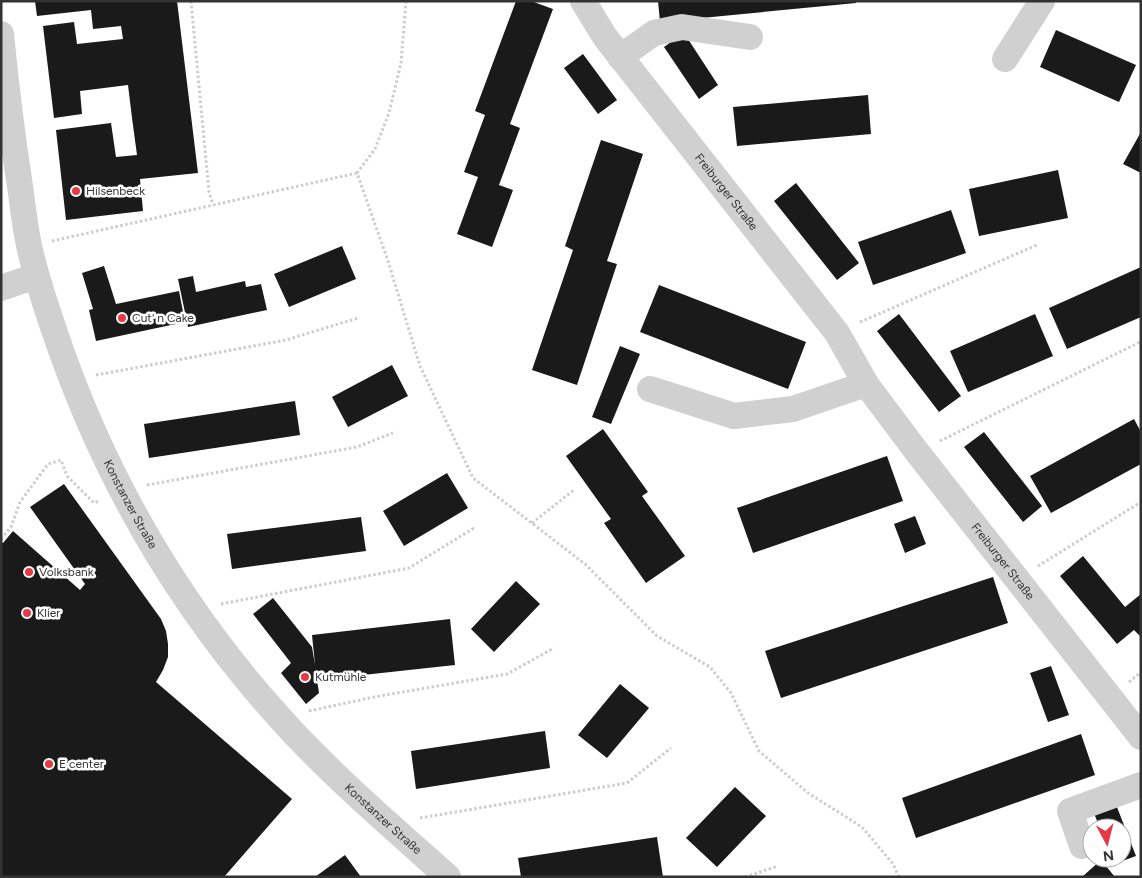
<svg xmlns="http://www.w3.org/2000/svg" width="1142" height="878" viewBox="0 0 1142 878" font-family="Figtree,sans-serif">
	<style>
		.building { fill: #1a1a1a }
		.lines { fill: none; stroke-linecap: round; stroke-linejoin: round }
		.path { stroke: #cdcdcd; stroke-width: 3; stroke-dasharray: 2.5 2.5; stroke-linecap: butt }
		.minor { stroke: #d0d0d0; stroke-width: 26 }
		.poi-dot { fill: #e63946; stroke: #fff; stroke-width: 2 }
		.labels { text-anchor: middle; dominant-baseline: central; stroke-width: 5; stroke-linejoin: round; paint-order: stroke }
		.poi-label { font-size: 12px; fill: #333; stroke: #fff; text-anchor: start }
		.street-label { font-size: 12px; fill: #333; stroke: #fff }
	</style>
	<rect width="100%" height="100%" fill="#fff"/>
	<!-- building -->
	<path class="building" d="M35,1h142l21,172 -58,6 3,32 -77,9 -10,-90 55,-7 5,34 21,-2 -5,-37 -4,-33 -48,6 2,23 -28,4 -11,-92 31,-4 3,22 46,-5 -2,-13 -28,3 -2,-19 -54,6z
		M516,1h15l22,8 -43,115 10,4 -21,57 14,5 -21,57 -35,-13 21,-57 -14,-5 21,-57 -10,-4z
		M658,1h198v2l-196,19z
		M1056,30l80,35 -17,37 -79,-35z
		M684,33l34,52 -19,14 -35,-52z
		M583,54l34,46 -19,14 -34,-46z
		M868,95l3,39 -134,12 -4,-39z
		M1141,132v41l-18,-9z
		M601,140l42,14 -36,107 10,3 -40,121 -45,-15 41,-120 -8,-4z
		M1058,170l10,48 -89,18 -10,-47z
		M796,183l63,80 -22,17 -63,-79z
		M951,210l15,43 -93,32 -15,-43z
		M342,246l14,33 -67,28 -15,-33z
		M104,266l12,38 63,-13 6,31 -89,19 -7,-31 4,-1 -11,-36z
		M1141,267v50l-74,32 -18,-41z
		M193,276l3,16 49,-11 1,6 15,-3 6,26 -79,17 -10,-48z
		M659,285l147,57 -18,47 -148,-57z
		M899,314l62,82 -22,16 -62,-81z
		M1035,314l18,42 -85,36 -18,-41z
		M620,346l20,8 -29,70 -19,-7z
		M392,365l16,31 -60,31 -16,-30z
		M295,401l5,34 -151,23 -5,-34z
		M1134,419l7,13v32l-90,49 -21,-37z
		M603,429l45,63 -6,4 43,60 -39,27 -42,-60 7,-4 -45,-63z
		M984,432l58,74 -19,16 -59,-75z
		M887,456l16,45 -150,52 -16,-45z
		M447,473l21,35 -64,38 -21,-35z
		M64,484l97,135 5,12 2,13v13l-5,13 -7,12 136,117 -68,78h-223v-335l2,1 10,-12 67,59 5,-6 -55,-77z
		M915,516l11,28 -21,9 -11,-29z
		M361,517l5,34 -134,18 -5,-35z
		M1083,556l42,51 16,-13v43l-7,-7 -17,14 -57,-68z
		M993,577l15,46 -227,75 -16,-47z
		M516,581l24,23 -46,48 -23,-23z
		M273,598l39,49 3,18 -3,-30 138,-16 5,46 -138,15 2,13 -13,11 -25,-31 10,-10 -38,-49z
		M1051,666l18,49 -21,7 -18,-49z
		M620,684l29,24 -42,50 -29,-23z
		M545,731l5,37 -134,21 -5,-38z
		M1081,734l14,41 -179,63 -14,-40z
		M735,787l31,29 -49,51 -31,-29z
		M1115,802l21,54 -22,8 -2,-6h10v-30h-22l-7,-17z
		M657,837l6,40h-142l-3,-19z
		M345,855l16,22h-46z
		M1101,860l14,17h-33z"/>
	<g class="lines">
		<!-- path -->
		<path class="path" d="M191,1l18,191 4,13
			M406,1l-5,62 -12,50 -14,36 -18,24 31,88 32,105 53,112 112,86 72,72 53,31 21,26 28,58 49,42 54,34 31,37 6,13
			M52,241l305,-68
			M860,322l177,-77
			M96,375l190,-35 72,-22
			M940,441l200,-99
			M147,485l210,-38 36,-14
			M532,523l42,-33
			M1,539l10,-12 9,-25 28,-38 13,-4 6,16 27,27 5,-2
			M1038,566l103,-64
			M221,604l188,-36 65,-40
			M1129,682l12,-10
			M309,711l65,-14 133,-23 47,-26
			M420,818l207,-35 44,-35
			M745,877l33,-11"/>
		<!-- minor -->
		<g class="minor">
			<path id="s1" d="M583,1l22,36 232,296 29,51 51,68 224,285"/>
			<path id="s2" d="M1,34c5,51 11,101 19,152 3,21 5,43 10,64 6,27 15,53 24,80 48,143 124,275 225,387 52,58 111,108 169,160"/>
			<path d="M620,57l34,-24 28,-6 68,10"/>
			<path d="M1005,59l37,-58"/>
			<path d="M1,288l35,-12"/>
			<path d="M650,389l84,27 59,-7 73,-25"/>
			<path d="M1082,846l-12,-35 71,-26"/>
		</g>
	</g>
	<!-- markers -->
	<g class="poi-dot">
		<circle cx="76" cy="191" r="5"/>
		<circle cx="122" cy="318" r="5"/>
		<circle cx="29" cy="572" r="5"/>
		<circle cx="27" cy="613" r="5"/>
		<circle cx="305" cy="677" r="5"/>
		<circle cx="49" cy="764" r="5"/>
	</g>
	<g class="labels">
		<!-- poi labels -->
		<g class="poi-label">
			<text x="86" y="191">Hilsenbeck</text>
			<text x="132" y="318">Cut' n Cake</text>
			<text x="39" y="572">Volksbank</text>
			<text x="37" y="613">Klier</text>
			<text x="315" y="677">Kutmühle</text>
			<text x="59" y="764">E center</text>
		</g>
		<!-- street labels -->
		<g class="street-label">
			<text stroke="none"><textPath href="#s1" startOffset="239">Freiburger Straße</textPath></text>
			<text stroke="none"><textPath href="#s2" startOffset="492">Konstanzer Straße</textPath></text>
			<text stroke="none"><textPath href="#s1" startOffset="701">Freiburger Straße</textPath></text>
			<text stroke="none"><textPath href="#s2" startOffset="898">Konstanzer Straße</textPath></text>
		</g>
	</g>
	<!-- border -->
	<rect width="1142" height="878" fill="none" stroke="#333333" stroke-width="5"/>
	<!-- north arrow -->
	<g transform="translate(1107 843) rotate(173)"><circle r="24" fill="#ffffff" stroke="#adadad"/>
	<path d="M0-4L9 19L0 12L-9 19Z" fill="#e63946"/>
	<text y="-8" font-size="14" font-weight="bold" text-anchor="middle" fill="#333333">N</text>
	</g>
</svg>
